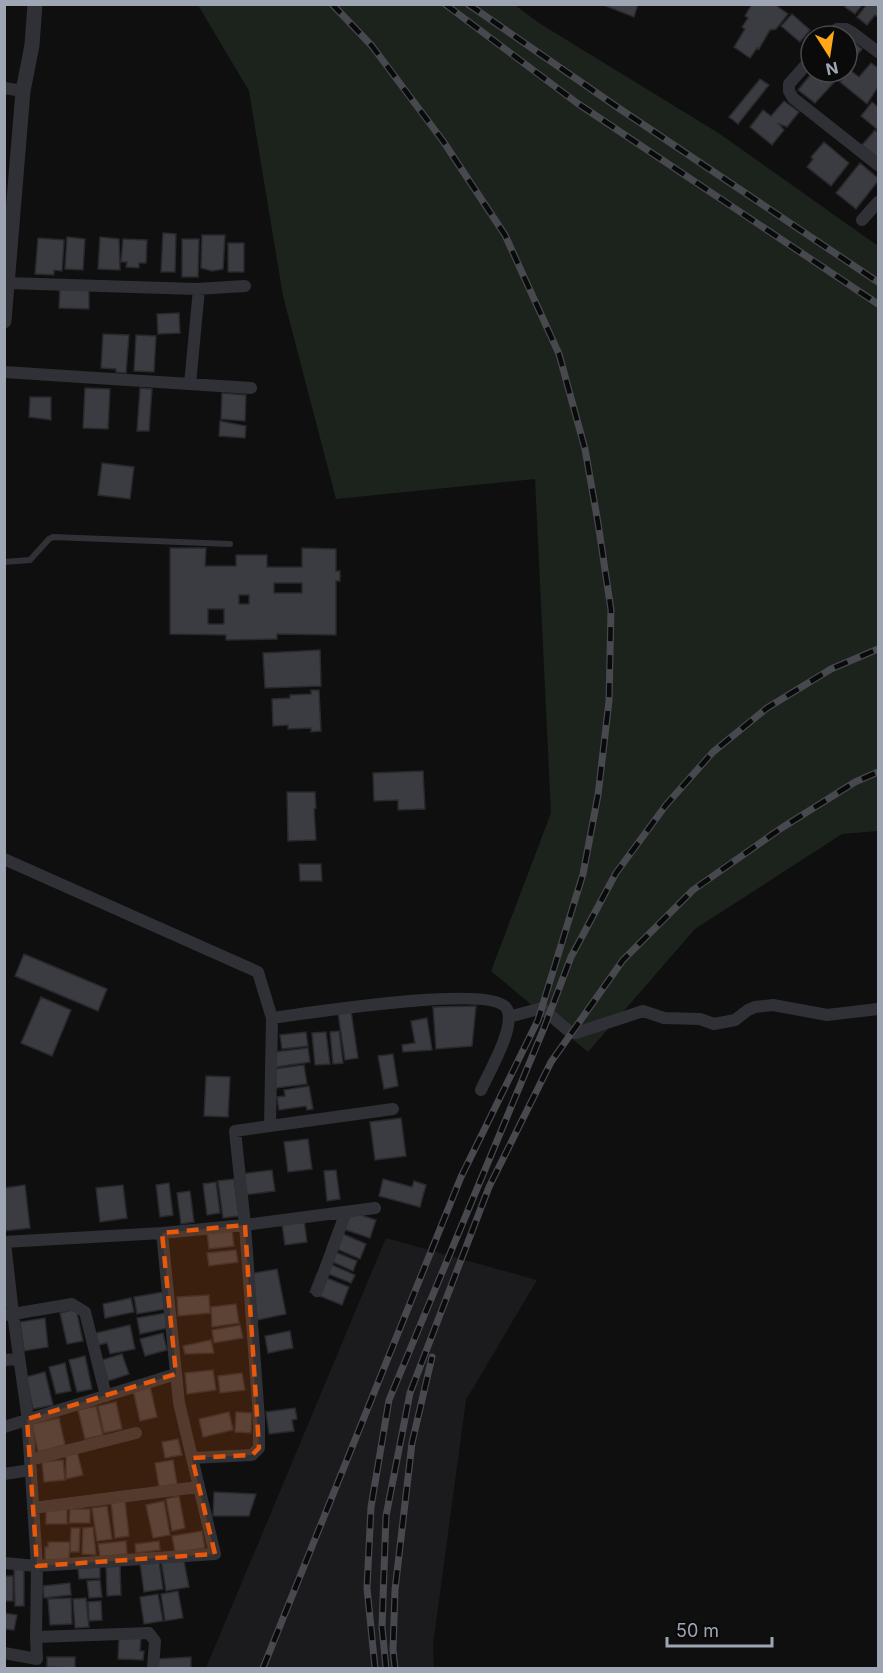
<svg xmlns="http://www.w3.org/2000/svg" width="883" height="1673" viewBox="0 0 883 1673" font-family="Inter,sans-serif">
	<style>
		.built { fill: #1b1b1d }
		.green { fill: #1b231c }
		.building { fill: #3b3c41; stroke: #29292d; stroke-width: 1.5; fill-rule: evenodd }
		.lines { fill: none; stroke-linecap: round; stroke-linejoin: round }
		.service { stroke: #303136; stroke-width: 6 }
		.minor { stroke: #303136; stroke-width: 12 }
		.tertiary { stroke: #303136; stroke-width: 15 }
		.rail-casing { stroke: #47494f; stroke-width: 7 }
		.rail { stroke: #0a0a0b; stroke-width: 4.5; stroke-dasharray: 14; stroke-linecap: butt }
		.marked { fill: #e8590c; fill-opacity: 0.2; stroke: #e8590c; stroke-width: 4.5; stroke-dasharray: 12 8; stroke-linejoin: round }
	</style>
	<rect width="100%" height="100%" fill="#0f0f10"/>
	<!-- built -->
	<path class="built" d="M386,1238l151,42 -71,120 -33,245 1,23h-228z"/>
	<!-- green -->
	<path class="green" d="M198,5h317l24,18 181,111 158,112v585l-36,3 -147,95 -107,123 -97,-81 60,-158 -16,-334 -199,20 -53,-203 -34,-205z"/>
	<!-- building -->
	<path class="building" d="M601,4h37l-4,13z
		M752,4h22l14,10 -12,15 -6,1 -11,19 -2,-1 -7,10 -16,-11 11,-18 -3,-2 6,-9 -3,-2z
		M847,4h16l-8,10 -10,-7z
		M867,4h11v13l-3,-2 -8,10 -10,-8z
		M792,14l18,16 -10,12 -19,-16z
		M847,36l15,13 -15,18z
		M871,63l7,5v19l-11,17 -27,-22 10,-12 9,7z
		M813,72h20l6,5 -24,26 -17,-13z
		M760,79l9,6 -31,39 -9,-7z
		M784,101l15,11 -12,15 -8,-3 5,6 -12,15 -22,-18 13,-17 8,6z
		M872,102l6,5v23l-17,-14z
		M875,130l3,3v25l-16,-13z
		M824,142l25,21 -18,23 -24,-19 6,-8 -2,-2z
		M860,163l18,15v3l-22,28 -20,-16z
		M163,233l13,1 -1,38h-14z
		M202,235h23l-2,34 -11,2 -11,-3z
		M67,237l18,2 -2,31 -18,-1z
		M100,237l19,2 1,31 -22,-1z
		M38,238l26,2 -2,31 -8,-1v5l-19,-1z
		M123,239l24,1 -1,23h-7v5l-13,-1 1,-5h-6z
		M182,239h17l-1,38h-16z
		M228,243h16v29h-16z
		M60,286l29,1v22l-30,-1z
		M179,313l1,20 -22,1 -1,-20z
		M103,334l26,1 -3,38 -10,-1v-3l-15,-1z
		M136,335l20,1 -2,36 -20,-1z
		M85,388l25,1 -2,40 -25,-1z
		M140,388l12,1 -3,42h-12z
		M222,393l24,2 -1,26 -24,-2z
		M30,397h21v23l-22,-3z
		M220,421l26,5 -1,12 -26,-2z
		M102,463l32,4 -4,32 -32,-4z
		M170,548h36l-1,18h31v-11h31v12h35v-19l34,1v22h4v10h-4v54l-59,-1v5l-51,1v-5l-56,-1zM274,583h28v10h-28zM239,595h10v9h-10zM208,609h16v15h-16z
		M320,650l1,36 -56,2 -2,-35z
		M311,690h8l2,41 -10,1v-4l-23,1v-4l-15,1 -1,-27 18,-1v-3l21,-1z
		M423,771l2,38 -27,1v-10l-24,1 -1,-28z
		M287,792h28l1,16 -2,1 2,31 -28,1z
		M299,864h22l1,17h-22z
		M24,954l83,35 -9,22 -83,-35z
		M41,997l30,13 -19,46 -31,-13z
		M476,1006l-4,40 -36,3 -3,-42z
		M351,1011l7,47 -13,2 -7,-47z
		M427,1018l5,32 -29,2 -1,-7 13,-2 -4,-22z
		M339,1031l4,32 -10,1 -3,-32z
		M306,1032l2,14 -26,3 -2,-14z
		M326,1032l4,32 -15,1 -3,-32z
		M308,1048l2,14 -34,5 -2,-15z
		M393,1054l5,32 -14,3 -6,-33z
		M304,1065l3,19 -31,4 -2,-19z
		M206,1076l24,1 -2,40 -24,-1z
		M309,1086l4,23 -6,1 -1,-4 -27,4 -2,-13 8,-1 -1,-6z
		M401,1118l5,38 -31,4 -5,-38z
		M308,1139l4,30 -24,3 -4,-30z
		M272,1170l3,21 -31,4 -3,-21z
		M336,1170l4,29 -13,2 -3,-30z
		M234,1179l5,37 -16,2 -5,-37z
		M383,1179l29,8 2,-6 12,4 -6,22 -41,-11z
		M216,1182l4,31 -13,2 -4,-31z
		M169,1183l4,32 -13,2 -4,-32z
		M25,1185l5,43 -26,3v-43z
		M123,1185l4,33 -27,4 -4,-34z
		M190,1191l4,31 -13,2 -4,-31z
		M348,1211l28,9 -6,18 -27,-9z
		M304,1220l3,22 -22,3 -3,-21z
		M232,1230l2,16 -25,3 -2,-16z
		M334,1230l32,14 -6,15 -32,-14z
		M328,1249l29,12 -4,10 -29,-13z
		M236,1250l2,12 -29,4 -2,-13z
		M323,1261l32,14 -4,8 -32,-13z
		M277,1269l9,45 -29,6 -8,-46z
		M317,1274l32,13 -7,18 -32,-13z
		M163,1292l3,17 -29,5 -3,-17z
		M209,1295l1,18 -32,3 -1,-19z
		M131,1298l3,14 -29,6 -2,-14z
		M236,1304l3,19 -27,4 -1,-20z
		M76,1309l7,32 -16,3 -7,-31z
		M165,1313l3,15 -28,6 -3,-16z
		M45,1318l3,29 -24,4 -4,-29z
		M130,1325l5,24 -25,5 -3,-11 -9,2 -2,-12z
		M240,1325l3,13 -29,5 -2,-13z
		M290,1331l3,17 -25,5 -3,-17z
		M163,1333l4,17 -22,6 -5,-17z
		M211,1340l3,13 -29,1 -2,-8z
		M122,1354l7,20 -21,7 -6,-21z
		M85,1356l7,33 -15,3 -8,-32z
		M65,1363l6,28 -15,3 -7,-27z
		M213,1370l3,20 -29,4 -2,-21z
		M45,1372l8,33 -20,4 -7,-32z
		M242,1373l3,17 -25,3 -2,-17z
		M150,1386l7,31 -17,4 -7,-31z
		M116,1402l6,27 -18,4 -6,-27z
		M96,1406l7,29 -18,4 -7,-29z
		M295,1408l2,11 -5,1 2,11 -25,3 -3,-22z
		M229,1412l4,18 -30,7 -4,-18z
		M236,1412l16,1 -1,20 -16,-1z
		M59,1418l6,27 -27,7 -6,-28z
		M178,1439l4,16 -17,3 -3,-16z
		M77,1452l6,23 -17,4v-24z
		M63,1460l2,20 -21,2 -2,-20z
		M173,1460l4,24 -18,3 -4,-24z
		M214,1492l42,2 -7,22h-36z
		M179,1496l6,32 -13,3 -6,-32z
		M125,1501l4,35 -14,2 -4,-35z
		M164,1501l6,34 -17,3 -7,-33z
		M107,1506l5,33 -15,2 -5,-33z
		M46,1508h21v16h-21z
		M70,1509h20v14h-21z
		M93,1527l3,28 -14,-1 1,-26z
		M71,1528h9l-1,24h-9z
		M202,1531l3,17 -30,5 -3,-17z
		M126,1541l1,13 -27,3 -2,-13z
		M159,1541l1,9 -24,3 -1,-9z
		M48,1542h22l-1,18h-24v-13h3z
		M183,1556l6,31 -23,4 -5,-31z
		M159,1561l4,28 -19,3 -4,-29z
		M120,1566l1,29 -14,1 -1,-29z
		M100,1567v11l-21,1 -1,-11z
		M14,1569h10v37h-9z
		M4,1576h9v25h-9z
		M100,1580l2,17 -13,1 -2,-17z
		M70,1583l1,12 -27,3 -1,-12z
		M178,1591l5,27 -18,3 -4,-27z
		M158,1594l5,27 -19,3 -4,-27z
		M71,1598l1,26 -22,1 -2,-26z
		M86,1598l3,29 -14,1 -2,-29z
		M101,1601l1,19 -13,1 -1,-19z
		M4,1613l13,2 -3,15 -10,-1z
		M119,1636h22l-1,15h4l-1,9 -25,-1z
		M47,1657h28v11l-28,-1z
		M191,1657v11h-33l-1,-9z"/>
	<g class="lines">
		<!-- service -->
		<path class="service" d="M4,562l26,-2 19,-21 4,-2 177,7"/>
		<!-- minor -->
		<path class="minor" d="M831,36l6,-7h9l7,4 25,19
			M811,59l-22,25v7l4,7 85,67
			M4,88l19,3
			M862,220l16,-18
			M7,283l190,6 48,-3
			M4,372l247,16
			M190,384l9,-95
			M4,859l254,113 14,46 -2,108 -35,5 10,94 -83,8 17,170 36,151 -178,12 -10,-153 -14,-99 -9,1
			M509,1017l33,-9 29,25h5l67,-22 21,7 36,1 14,5 21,-4 13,-10 7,-3 18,-2 54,10 51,-6
			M272,1018c32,-4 221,-35 235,-9 9,18 -18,63 -26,81
			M270,1126l123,-17
			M4,1242l158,-9
			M5,1242l8,72 59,-10 13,8 21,84
			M317,1291l29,-79
			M4,1360l15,-1
			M4,1427l172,-53
			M192,1458l60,-3 7,-7v-29l-14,-194 130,-17
			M30,1460l106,-27
			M4,1474l27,-4
			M33,1508l165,-21
			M4,1563l33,3 -1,71 1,22 -33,-6
			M36,1637l113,-4 6,8 -2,27"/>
		<!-- tertiary -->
		<path class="tertiary" d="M4,321l19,-230 9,-46 3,-41"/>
		<defs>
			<path id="rail" d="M445,4l132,99 301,201
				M468,4l152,105 258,173
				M263,1668l198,-491 77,-157 45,-146 15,-79 11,-94 2,-91 -13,-87 -13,-74 -26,-95 -54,-119 -62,-94 -71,-95 -40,-42
				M375,1668l-8,-80 4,-81 18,-107 155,-372 27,-71 45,-84 50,-68 47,-53 54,-44 64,-39 47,-20
				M386,1668l-4,-41 4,-111 24,-123 79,-206 62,-125 72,-102 70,-70 87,-61 75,-47 23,-10
				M395,1668l-2,-18 2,-60 17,-147 20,-86"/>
		</defs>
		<!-- rail casing -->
		<use href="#rail" class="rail-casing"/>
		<!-- rail -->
		<use href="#rail" class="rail"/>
	</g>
	<!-- marked area -->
	<path class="marked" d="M245,1225l14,223 -7,7 -60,3 23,96 -178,12 -10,-147 149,-45 -14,-141z"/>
	<!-- border -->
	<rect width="883" height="1673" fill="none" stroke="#9fa6b3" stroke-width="12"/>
	<!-- north arrow -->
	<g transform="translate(829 54) rotate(168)"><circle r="28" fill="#0a0a0b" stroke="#46484e" stroke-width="1.5"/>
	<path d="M0-4.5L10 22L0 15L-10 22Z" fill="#ffa718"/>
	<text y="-9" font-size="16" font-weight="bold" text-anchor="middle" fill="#9fa6b3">N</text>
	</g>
	<!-- scale -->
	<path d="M667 1637v9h105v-9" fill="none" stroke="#9fa6b3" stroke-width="3"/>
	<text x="676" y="1637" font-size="18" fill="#9fa6b3" stroke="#0a0a0b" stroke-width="4.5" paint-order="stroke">50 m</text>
</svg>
